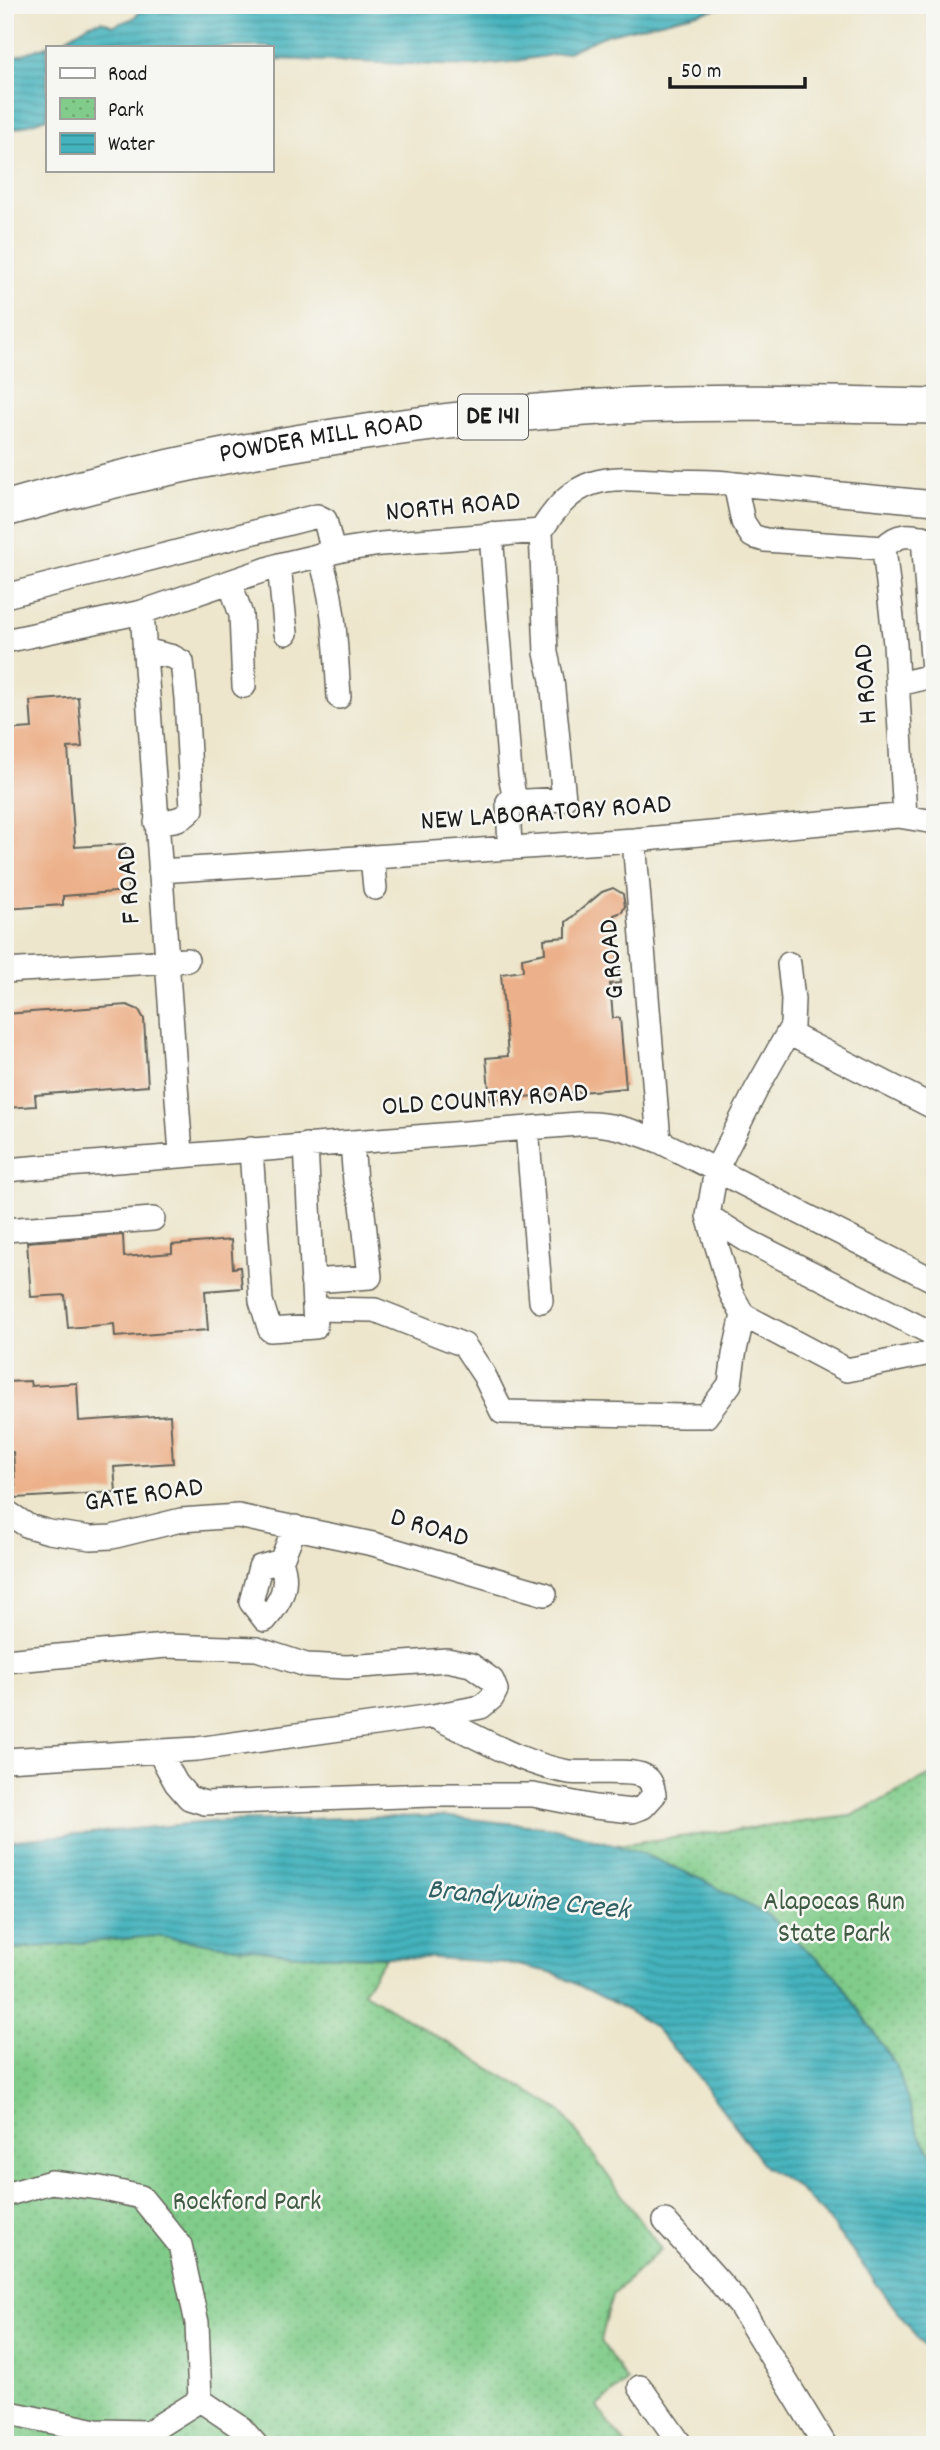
<svg xmlns="http://www.w3.org/2000/svg" width="940" height="2450" viewBox="0 0 940 2450" font-family="Dekko,sans-serif">
	<style>
		.park { fill: url(#park-dots); stroke: #4e7453; stroke-width: 2 }
		.water { fill: url(#water-rules); stroke: #30686c; stroke-width: 2 }
		.building { fill: #ecb18a }
		.lines { fill: none; stroke-linecap: round; stroke-linejoin: round }
		.minor-casing { stroke: #65635a; stroke-width: 26 }
		.highway-casing { stroke: #65635a; stroke-width: 38 }
		.minor { stroke: #fff; stroke-width: 23 }
		.highway { stroke: #fff; stroke-width: 35 }
		.labels { text-anchor: middle; dominant-baseline: central; stroke-width: 5; stroke-linejoin: round; paint-order: stroke }
		.shield { fill: #f6f6f2; stroke: #5d5d5c; stroke-width: 2 }
		.shield-label { font-size: 26px; font-weight: bold; fill: #1c1c1c }
		.street-label { font-size: 28px; fill: #1c1c1c; stroke: #f6f6f2 }
		.park-label { font-size: 28px; fill: #3f5a42; stroke: #f6f6f2 }
		.water-label { font-size: 30px; font-style: italic; fill: #2e6064; stroke: #f6f6f2 }
	</style>
	<defs>
		<pattern id="park-dots" width="8" height="8" patternUnits="userSpaceOnUse" patternTransform="scale(1.75)"><rect width="8" height="8" fill="#81cc8a"/><path d="M2 2h.1M6 6h.1" fill="none" stroke="#6faf76" stroke-width="1.8" stroke-linecap="round"/></pattern>
		<pattern id="water-rules" width="6" height="5" patternUnits="userSpaceOnUse" patternTransform="scale(1.75)"><rect width="6" height="5" fill="#44b3bd"/><path d="M0 2.5h6" fill="none" stroke="#389199"/></pattern>
	</defs>
	<rect width="100%" height="100%" fill="#f6f6f2"/>
	<filter id="ink" filterUnits="userSpaceOnUse"><feTurbulence type="fractalNoise" baseFrequency=".0143" numOctaves="2"/><feDisplacementMap in="SourceGraphic" scale="14" xChannelSelector="R" yChannelSelector="G"/><feConvolveMatrix kernelMatrix="1 2 1 2 8 2 1 2 1" color-interpolation-filters="sRGB"/></filter>
	<filter id="wash" filterUnits="userSpaceOnUse"><feTurbulence type="fractalNoise" baseFrequency=".00686" numOctaves="4" result="noise"/><feDisplacementMap in="SourceGraphic" scale="28" xChannelSelector="R" yChannelSelector="G"/><feGaussianBlur stdDeviation="1.57" result="paint"/><feColorMatrix in="noise" values="0 0 0 0 0 0 0 0 0 0 0 0 0 0 0 0 0 1.4 0 .05"/><feComposite in="paint" operator="in"/></filter>
	<g filter="url(#wash)">
		<rect width="100%" height="100%" fill="#ede6cc"/>
		<!-- park -->
		<path class="park" d="M935,1773v520l-322,-415 2,-33 236,-29z
			M154,1936l144,19 88,2 -23,35 198,119 100,138 -49,46 -11,46 26,40 -30,26 29,38h-621v-495z"/>
		<!-- water -->
		<path class="water" d="M181,5h551l-126,30 -38,17 -57,10 -39,4 -201,-7v-12h-224v71l-42,14v-72l57,-19 28,-17 12,-3 11,5 21,-8 9,-11 27,5z
			M441,1816l114,12 81,23 63,27 70,38 67,60 61,91 22,68 16,23v203l-111,-147 -31,-30 -28,-17 -69,-93 -43,-48 -39,-23 -60,-30 -46,-10 -74,-5 -136,-3 -144,-19 -149,14v-109l215,-20z"/>
		<g id="blocks">
			<!-- building -->
			<path class="building" d="M78,697l4,50 -14,1 7,99 50,-3 3,47 -65,5v9l-58,4v-179l27,-2 -2,-27z
				M613,888l10,6 2,12 -3,6 -8,3 6,68 -10,1 3,34h7l6,70 -136,12 -4,-42 22,-2 -7,-82 22,-3 -1,-13 23,-5 -1,-14 22,-2v-15l36,-30z
				M127,1005l12,5 5,9 4,67 -113,9 1,11 -31,2v-94z
				M123,1235l1,22 48,-4v-8l59,-5 2,28 7,-1 2,21 -37,3 3,39 -93,7 -1,-13 -46,4 -3,-33 -34,2 -4,-55z
				M30,1381l1,5 46,-3 2,38 91,-6 3,48 -59,4 2,25 -100,6 -3,-46 -8,1v-71z"/>
		</g>
	</g>
	<g filter="url(#ink)">
		<use href="#blocks" fill-opacity="0" stroke="#65635a" stroke-width="2"/>
		<g class="lines">
			<defs>
				<path id="minor" d="M735,484l200,19
					M491,534l19,239 5,29
					M884,548l11,96 10,173
					M319,555c16,41 17,98 20,142
					M279,565l7,68
					M230,582l11,33 3,71
					M5,596l312,-80 8,4 8,32
					M142,612l39,542
					M5,641l137,-29 137,-47 63,-15 39,-6 160,-13c37,-60 67,-54 130,-50 21,1 43,0 64,3l8,38 9,14 13,4 119,8c15,-18 31,-12 51,-8
					M144,650l29,7 9,5 4,36 6,111c-9,12 -22,12 -36,13
					M898,684l30,-7 5,-6 -10,-134
					M634,840l25,301
					M510,848l-2,-46 56,-3 -12,-119 -6,-27 -5,-122
					M372,857l3,31
					M160,871l474,-31 264,-24 37,6
					M789,964l4,35 -1,27 -36,64 -40,80 -8,46 23,77 12,22 104,55 88,-18
					M5,971l182,-11
					M788,1033l147,75
					M527,1128l14,173
					M251,1149l10,152 9,29 45,-3 -9,-182
					M5,1170l573,-46c30,-2 55,7 81,17l276,140
					M708,1216l40,25 187,94
					M5,1230l148,-11
					M312,1281l58,-4 -8,-73 -7,-22 -3,-40
					M314,1309l61,1 89,35 20,30 18,37 181,4h23l24,-32 4,-29 9,-40
					M5,1511l23,15 21,6 42,6 21,-1 69,-17 57,-4 135,28 172,50
					M281,1561l-21,6 -9,35 14,18c16,-18 25,-35 16,-59l14,-34
					M5,1661l161,-15 91,3 49,16 41,2 100,-7 24,5 21,15 4,10 -4,8 -11,9 -48,9 -236,33 -192,11
					M159,1752l17,31 13,15 16,5 226,-8h102l62,12 37,4 11,-4 11,-12c-1,-7 -2,-15 -10,-19 -14,-7 -57,-2 -75,-4 -46,-7 -94,-37 -136,-56
					M5,2195l46,-13 49,6 41,9 39,48 17,78 3,77
					M665,2221l74,83 86,141
					M640,2387l41,58
					M200,2400l40,27 16,18
					M5,2412l91,19 53,1 51,-32"/>
				<g id="highway">
					<path id="s1" d="M5,509c189,-55 384,-86 580,-101 116,-8 233,-4 350,-2"/>
				</g>
			</defs>
			<!-- minor casing -->
			<use href="#minor" class="minor-casing"/>
			<!-- highway casing -->
			<use href="#highway" class="highway-casing"/>
			<!-- minor -->
			<use href="#minor" class="minor"/>
			<!-- highway -->
			<use href="#highway" class="highway"/>
		</g>
	</g>
	<g class="labels">
		<!-- shield labels -->
		<rect class="shield" x="458" y="394.5" width="70" height="45" rx="5"/>
		<g class="shield-label">
			<text x="493" y="417">DE 141</text>
		</g>
		<!-- street labels -->
		<g class="street-label">
			<text stroke="none"><textPath href="#s1" startOffset="324">POWDER MILL ROAD</textPath></text>
			<text transform="translate(453 509) rotate(-5)">NORTH ROAD</text>
			<text transform="translate(868 684) rotate(-94)">H ROAD</text>
			<text transform="translate(546 815) rotate(-4)">NEW LABORATORY ROAD</text>
			<text transform="translate(131 885) rotate(-94)">F ROAD</text>
			<text transform="translate(614 959) rotate(-95)">G ROAD</text>
			<text transform="translate(485 1102) rotate(-4)">OLD COUNTRY ROAD</text>
			<text transform="translate(144 1497) rotate(-8)">GATE ROAD</text>
			<text transform="translate(429 1530) rotate(17)">D ROAD</text>
		</g>
		<!-- park labels -->
		<g class="park-label">
			<text x="834" y="1904">Alapocas Run<tspan x="834" dy="32">State Park</tspan></text>
			<text x="247" y="2204">Rockford Park</text>
		</g>
		<!-- water labels -->
		<g class="water-label">
			<text transform="translate(528 1902) rotate(6)">Brandywine Creek</text>
		</g>
	</g>
	<!-- margin -->
	<rect width="940" height="2450" fill="none" stroke="#f6f6f2" stroke-width="28"/>
	<!-- legend -->
	<rect x="46" y="46" width="228" height="126" fill="#f6f6f2" stroke="#9f9f9c" stroke-width="2"/>
	<rect x="60" y="68" width="35" height="10" fill="#ffffff" stroke="#9f9f9c" stroke-width="2"/>
	<text x="108" y="80" font-size="21" fill="#1c1c1c">Road</text>
	<rect x="60" y="98" width="35" height="21" fill="url(#park-dots)" stroke="#9f9f9c" stroke-width="2"/>
	<text x="108" y="116" font-size="21" fill="#1c1c1c">Park</text>
	<rect x="60" y="133" width="35" height="21" fill="url(#water-rules)" stroke="#9f9f9c" stroke-width="2"/>
	<text x="108" y="150" font-size="21" fill="#1c1c1c">Water</text>
	<!-- scale -->
	<path d="M670 77v10h135v-10" fill="none" stroke="#1c1c1c" stroke-width="3.5"/>
	<text x="681" y="77" font-size="21" fill="#1c1c1c" stroke="#f6f6f2" stroke-width="5" paint-order="stroke">50 m</text>
</svg>
